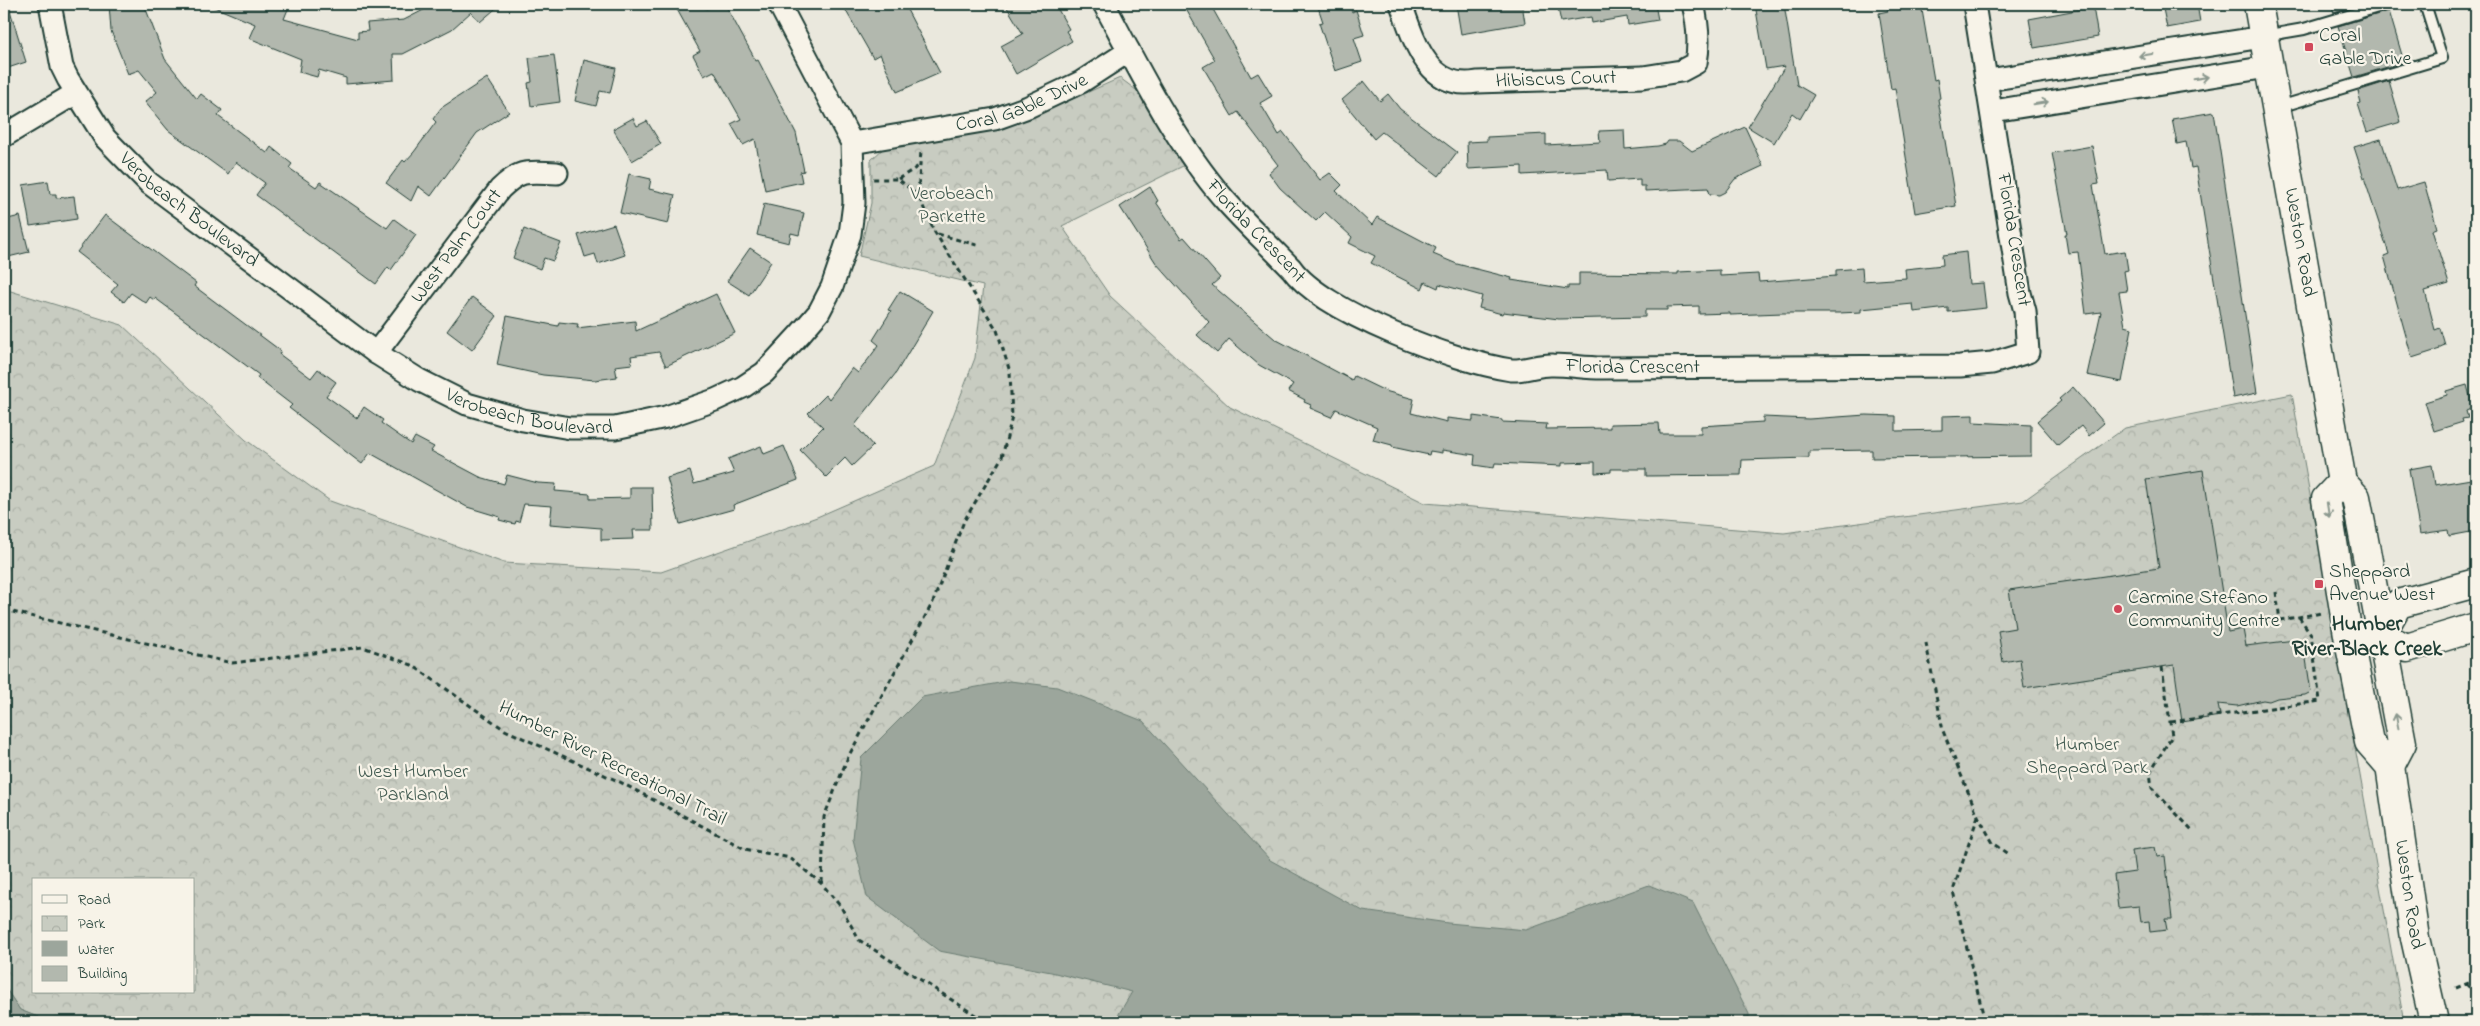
<svg xmlns="http://www.w3.org/2000/svg" width="2480" height="1026" viewBox="0 0 2480 1026" font-family="'Indie Flower',sans-serif">
	<style>
		.park { fill: url(#park-crowns); stroke: #74847a; fill-rule: evenodd }
		.water { fill: #9ca69c; stroke: #6a7c72 }
		.building { fill: #b2b8ae; stroke: #1f3d34 }
		.lines { fill: none; stroke-linecap: round; stroke-linejoin: round }
		.service-casing { stroke: #1f3d34; stroke-width: 14 }
		.minor-casing { stroke: #1f3d34; stroke-width: 25 }
		.secondary-casing { stroke: #1f3d34; stroke-width: 31 }
		.path { stroke: #1f3d34; stroke-width: 3; stroke-dasharray: 5 4; stroke-linecap: butt }
		.service { stroke: #f7f3e8; stroke-width: 10 }
		.minor { stroke: #f7f3e8; stroke-width: 21 }
		.secondary { stroke: #f7f3e8; stroke-width: 28 }
		.oneway { stroke: #8b988e }
		.poi-dot { fill: #d1495b; stroke: #f7f3e8; stroke-width: 2 }
		.labels { text-anchor: middle; dominant-baseline: central; stroke-width: 4.5; stroke-linejoin: round; paint-order: stroke }
		.poi-label { font-size: 20px; fill: #1f3d34; stroke: #f7f3e8; text-anchor: start }
		.street-label { font-size: 20px; fill: #1f3d34; stroke: #f7f3e8 }
		.park-label { font-size: 20px; fill: #415a50; stroke: #f7f3e8 }
		.quarter-label { font-size: 22px; font-weight: bold; fill: #1f3d34; stroke: #f7f3e8 }
	</style>
	<defs>
		<pattern id="park-crowns" width="20" height="18" patternUnits="userSpaceOnUse" patternTransform="scale(1.25)"><rect width="20" height="18" fill="#c8ccc1"/><path d="M2 6a3 3 0 1 1 6 0M12 15a3 3 0 1 1 6 0" fill="none" stroke="#abb0a6"/></pattern>
	</defs>
	<rect width="100%" height="100%" fill="#eae8dd"/>
	<filter id="ink" filterUnits="userSpaceOnUse"><feTurbulence type="fractalNoise" baseFrequency=".02" numOctaves="2"/><feDisplacementMap in="SourceGraphic" scale="10" xChannelSelector="R" yChannelSelector="G"/><feConvolveMatrix kernelMatrix="1 2 1 2 8 2 1 2 1" color-interpolation-filters="sRGB"/></filter>
	<g filter="url(#ink)">
		<!-- park -->
		<path class="park" d="M1120,78l20,15 43,73 -121,60 48,70 120,111 195,96 359,30 239,-32 102,-73 167,-34 112,628h-2354l-30,-12 -16,-24v-697l118,36 124,115 84,61 174,62 157,9 156,-55 117,-51 41,-108 8,-72 -124,-30 12,-53v-43l16,-15 131,-22zM34,880h160v112h-160z"/>
		<!-- water -->
		<path class="water" d="M1010,681l47,6 86,34 127,139 93,51 85,12 78,7 123,-45 44,18 56,111v8h-635l18,-30 -81,-20 -112,-21 -72,-54 -14,-58 8,-81 61,-61z
			M4,986l16,24 30,12h-46z"/>
		<!-- building -->
		<path class="building" d="M4,4h4l18,58 -18,6v-2l-4,1z
			M109,4h35l21,55 32,40 4,-5 21,16 -4,6 49,37 4,-6 21,17 -3,4 27,19 4,-5 67,46 7,-9 22,16 -25,35 -3,-3 -12,17 -120,-89 9,-12 -29,-21 -8,12 -60,-44 -23,-28 12,-10 -18,-22 -11,4 -17,-43z
			M207,4h68l13,5 -4,10 74,20v-7l10,-1 -1,-8 37,-3 31,-16h66l-21,18 -9,-10 -19,17 -49,25h-10l1,26 -48,4v-6l-27,-8 -2,7 -18,-5 2,-13 -52,-21 6,-14z
			M674,4h29l3,5 11,-5h8l31,57 2,-1 38,73 8,38 -4,1 2,10 -37,8 -10,-51 -12,6 -12,-21 10,-5 -27,-48 -10,5 -11,-21 7,-4z
			M842,4h62l36,69 -43,19 -17,-38 -7,4z
			M1005,4h50l14,25 -3,2 6,10 -56,33 -15,-28 22,-12z
			M1183,4h27l41,73 7,-4 14,23 -12,7 19,32 4,-3 37,48 10,-7 12,12 -6,6 36,34 5,-8 59,31 -3,6 24,10 55,14 -1,2 57,9v-3h11v-13l99,1v-2l42,-2v6l38,-2 1,8 77,-6v-6l26,-2 1,13 43,-3 -1,-9 38,-4 -1,-10 24,-3 3,32 14,-1 3,25 -38,4v-4l-34,4 -1,-8 -52,5v3l-22,1h-56l-53,2v-2l-31,1v-8l-32,1v3h-22v7l-86,2 -56,-7 -1,2 -23,-6 3,-12 -43,-12 -1,4 -13,-6 -3,7 -51,-26 4,-7 -26,-13 3,-6 -27,-25 -9,9 -36,-33 -11,-15 9,-8 -40,-53 -6,4 -29,-49 12,-7z
			M1317,4h32l3,8 4,-2 8,25 -10,3 8,24 -27,9 -16,-48 4,-1z
			M1456,4h66l3,19 -64,11z
			M1557,4h98l3,16 -30,5 -1,-8 -35,6 -1,-6 -30,5z
			M1755,4h29l13,81 17,10 -14,24 -8,-6 -18,30 -26,-16 37,-61 -19,3z
			M1887,4h34l13,76 3,-1 3,19 -2,1 18,107 -41,7 -20,-125 -4,1 -12,-76 9,-2z
			M2162,4h35l3,18 -33,6z
			M2331,4h34l-31,9z
			M2093,7l5,30 -64,11 -5,-29z
			M2389,11l15,51 -50,15 -16,-51z
			M554,55l6,47 -29,4 -3,-23 4,-1 -3,-24z
			M584,60l32,8 -6,25 -10,-2 -4,15 -21,-5z
			M487,78l22,34 -32,21 -46,63 -13,-10 -7,15 -25,-18 17,-23 2,2 9,-10 22,-30 -3,-3 8,-11z
			M1364,81l16,20 8,-7 12,15 57,43 -18,24 -57,-44 -8,7 -32,-39z
			M2389,81l12,41 -34,10 -9,-28 3,-1 -3,-12z
			M2214,112l43,281 -24,5 -37,-231 -5,1 -5,-26 -9,2 -5,-25z
			M633,118l4,8 10,-5 14,23 -29,17 -19,-32z
			M1745,127l18,39 -28,13 -10,13 -6,3 -9,-1 -2,-6 -63,3v-5h-5v-7l-32,2 -1,-11 -85,5v-9l-54,3 -1,-27 20,-1v-4l59,-3v11l54,-3 -1,-11 25,-1 1,19 33,-3 8,-2 2,-3h11l13,10z
			M2381,139l16,51 27,-8 13,46 -5,2 17,54 -24,7 10,39 5,-2 5,17 -5,2v2l-28,9 -28,-102 5,-2 -35,-107z
			M2092,146l7,38 -6,1 12,69 20,-3 3,19 -4,1 3,20 -8,1 6,34 7,2 -10,54 -35,-7 14,-63 -15,2 -8,-62 -10,1 -3,-19h2l-15,-81z
			M629,174l22,5 -2,10 26,6 -7,29 -48,-11z
			M48,181l2,13h6v4l18,-2 3,23 -47,7 -7,-41z
			M1150,187l8,14 -2,1 25,37 3,-2 36,41 -8,7 63,54 77,41 2,-4 31,15 29,8 -3,14 36,9v-4l26,3v-5l29,4v2l45,2 -1,5 64,-1v-4l49,-1 1,11h41v-8l62,-4v-5l46,2 57,-4 30,1v15l46,-1v-14l31,-1v7l58,3v31l-159,2v-8l-59,1h-4v7l-67,2 -1,15 -95,1v-7h-35v3l-16,1v-11l-33,1v3l-67,-3 -1,5 -20,-3 1,-10 -33,-5v3l-12,-2 -1,4 -37,-8v-2l-19,-5 4,-13 -41,-18 -5,8 -21,-9 1,-3 -7,-3 1,-2 -17,-9 5,-7 -34,-19 -30,-26 -12,14 -20,-18 12,-13 -53,-59 -36,-56z
			M764,204l40,9 -5,22 -8,-2 -2,10 -32,-8z
			M105,215l91,68 -2,3 87,65 -2,3 32,24 7,-9 18,13 -10,14 31,22 7,-11 19,13 -2,3 30,21 4,-7 19,10 -3,4 49,26 24,7 3,-9 31,8 18,1 -1,7 35,3v5l40,-1v-11h22l1,43h-20l1,9 -33,1v-12l-51,-4 2,-18 -28,-2 -5,18 -3,-1 -1,3 -16,-4 1,-3 -33,-10 -97,-54 -8,11 -73,-56 3,-3 -35,-27 2,-3 -104,-77 -1,2 -4,-3 -4,6 -15,-10 -7,9 -13,-10 7,-8 -41,-32z
			M20,216l9,36 -25,6v-38z
			M614,224l11,31 -27,9 -3,-10 -10,3 -7,-22z
			M524,229l37,14 -8,18 -9,-3 -4,11 -27,-11z
			M750,248l21,14 -22,33 -22,-14z
			M900,291l33,20 -37,62 -41,52 18,21 -21,20 -7,-8 -19,19 -26,-27 23,-23 -15,-14 18,-18 3,4 23,-31 6,5 21,-28 -6,-5 18,-29 -3,-1z
			M716,294l19,39 -69,33 -7,-14 -28,4 1,8 -17,2 2,11 -22,3 -52,-5 -46,-10 10,-49 51,10 1,-4 19,2 -1,4 58,-7 1,10z
			M472,297l25,19 -25,34 -25,-19z
			M2467,385l6,23 -7,3 2,7 -6,1 1,3 -29,9 -9,-29 22,-7 -1,-4z
			M2073,387l31,36 -15,13 -8,-10 -23,19 -21,-24 24,-20 -2,-2z
			M761,446l3,8 20,-8 14,34 -65,25 1,4 -54,15 -13,-46 23,-7 4,13 40,-11 -6,-14z
			M2432,465l3,20 36,-6 3,21 2,-1v32l-27,5 -1,-6 -28,4 -11,-65z
			M2203,470l25,162 15,-3 3,17 57,-7 8,53 -6,3 -28,3 -8,3 -6,-1 -26,6 -19,-2 2,12 -38,6 -8,-57 -150,23 -4,-29 -17,3 -5,-31 17,-3 -6,-38 150,-22 -13,-89z
			M2155,847l2,10 8,-1 7,63h-7l2,11 -17,2 -1,-11 -8,1 -2,-16 -21,2 -4,-33 21,-3 -3,-22z"/>
		<g class="lines">
			<defs>
				<path id="service" d="M2264,36l40,-7 84,-25
					M2276,108l166,-50 -17,-54"/>
				<g id="minor">
					<path id="s1" d="M50,4l12,63 6,12 37,59 44,45 227,170 43,27 48,24 56,16 47,8h45l51,-11 49,-17 28,-13 21,-14 36,-39 19,-22 13,-25 18,-53 4,-31 -2,-60 -73,-139"/>
					<path id="s2" d="M1104,4c35,66 71,138 120,195 21,24 45,46 67,69 32,45 165,94 220,102 14,1 28,-6 42,-5 16,0 32,3 49,3l358,-2 32,-3 36,-11 -3,-41 -5,-18 -46,-289"/>
					<path id="s3" d="M1401,4c13,37 27,87 76,78l166,-5 38,-6 15,-8c4,-21 2,-39 -3,-59"/>
					<path d="M1988,80l275,-43"/>
					<path d="M1993,111l275,-44"/>
					<path d="M4,136l72,-43"/>
					<path id="s4" d="M852,143l143,-24 33,-12 53,-25 48,-31"/>
					<path id="s5" d="M376,353l124,-164c22,-21 28,-17 57,-16"/>
				</g>
				<g id="secondary">
					<path id="s6" d="M2258,4l84,478 14,15 46,246 -12,23"/>
					<path id="s7" d="M2342,482l-16,17 23,142 20,101 21,24 25,172 19,84"/>
					<path d="M2380,636l18,-32 78,-21"/>
					<path d="M2366,637l14,-1 27,12 69,-21"/>
				</g>
			</defs>
			<!-- service casing -->
			<use href="#service" class="service-casing"/>
			<!-- minor casing -->
			<use href="#minor" class="minor-casing"/>
			<!-- secondary casing -->
			<use href="#secondary" class="secondary-casing"/>
			<!-- path -->
			<path class="path" d="M898,179l21,-13
				M918,194l3,-44
				M938,234l42,12
				M2276,592l4,28
				M4,610l228,53 131,-16 49,18 93,65 115,52 125,67 45,9 32,26 19,23 18,33 127,82
				M2244,626l78,-13
				M1926,643l17,88 35,85 15,27 16,11
				M2162,667l10,69 -22,36 2,16 40,42
				M2171,722l149,-21 -9,-67 -12,-17
				M1978,816l-25,75 32,131
				M822,883l2,-66 24,-60 85,-155 31,-81 38,-64 10,-40 -2,-45 -13,-42 -63,-99 -16,-36 -20,-16h-25
				M2466,984l10,10
				M2456,988l20,-8"/>
			<!-- service -->
			<use href="#service" class="service"/>
			<!-- minor -->
			<use href="#minor" class="minor"/>
			<!-- secondary -->
			<use href="#secondary" class="secondary"/>
		</g>
		<!-- one-way arrows -->
		<defs><path id="oneway-shaft" d="M-6 0H5M1.5-3L5.5 0L1.5 3" fill="none" stroke-width="1.6" stroke-linecap="round" stroke-linejoin="round" transform="scale(1.25)"/></defs>
		<g class="oneway">
			<use href="#oneway-shaft" transform="translate(2146 55) rotate(171)"/>
			<use href="#oneway-shaft" transform="translate(2201 78) rotate(-9)"/>
			<use href="#oneway-shaft" transform="translate(2041 103) rotate(-9)"/>
			<use href="#oneway-shaft" transform="translate(2328 510) rotate(81)"/>
			<use href="#oneway-shaft" transform="translate(2397 721) rotate(-101)"/>
		</g>
	</g>
	<!-- markers -->
	<g class="poi-dot">
		<rect x="2304" y="42" width="10" height="10" rx="2.5"/>
		<rect x="2314" y="579" width="10" height="10" rx="2.5"/>
		<circle cx="2118" cy="609" r="5"/>
	</g>
	<g class="labels">
		<!-- poi labels -->
		<g class="poi-label">
			<text x="2319" y="36">Coral<tspan x="2319" dy="23">Gable Drive</tspan></text>
			<text x="2329" y="572">Sheppard<tspan x="2329" dy="23">Avenue West</tspan></text>
			<text x="2128" y="598">Carmine Stefano<tspan x="2128" dy="23">Community Centre</tspan></text>
		</g>
		<!-- street labels -->
		<g class="street-label">
			<text stroke="none"><textPath href="#s3" startOffset="200">Hibiscus Court</textPath></text>
			<text stroke="none"><textPath href="#s4" startOffset="175">Coral Gable Drive</textPath></text>
			<text stroke="none"><textPath href="#s1" startOffset="258">Verobeach Boulevard</textPath></text>
			<text stroke="none"><textPath href="#s2" startOffset="275">Florida Crescent</textPath></text>
			<text transform="translate(2013 240) rotate(81)">Florida Crescent</text>
			<text stroke="none"><textPath href="#s6" startOffset="242">Weston Road</textPath></text>
			<text stroke="none"><textPath href="#s5" startOffset="134">West Palm Court</textPath></text>
			<text stroke="none"><textPath href="#s2" startOffset="694">Florida Crescent</textPath></text>
			<text stroke="none"><textPath href="#s1" startOffset="661">Verobeach Boulevard</textPath></text>
			<text transform="translate(612 764) rotate(27)">Humber River Recreational Trail</text>
			<text stroke="none"><textPath href="#s7" startOffset="432">Weston Road</textPath></text>
		</g>
		<!-- park labels -->
		<g class="park-label">
			<text x="952" y="194">Verobeach<tspan x="952" dy="23">Parkette</tspan></text>
			<text x="2087" y="745">Humber<tspan x="2087" dy="23">Sheppard Park</tspan></text>
			<text x="413" y="772">West Humber<tspan x="413" dy="23">Parkland</tspan></text>
		</g>
		<!-- quarter labels -->
		<g class="quarter-label">
			<text x="2367" y="625">Humber<tspan x="2367" dy="25">River–Black Creek</tspan></text>
		</g>
	</g>
	<!-- margin -->
	<rect width="2480" height="1026" fill="none" stroke="#f7f3e8" stroke-width="20"/>
	<rect x="10" y="10" width="2460" height="1006" fill="none" stroke="#1f3d34" stroke-width="2" filter="url(#ink)"/>
	<!-- legend -->
	<rect x="32" y="878" width="162" height="115" fill="#f7f3e8" stroke="#a1aaa0"/>
	<rect x="42" y="895" width="25" height="8" fill="#f7f3e8" stroke="#a1aaa0"/>
	<text x="78" y="904" font-size="15" fill="#1f3d34">Road</text>
	<rect x="42" y="916" width="25" height="15" fill="url(#park-crowns)" stroke="#a1aaa0"/>
	<text x="78" y="928" font-size="15" fill="#1f3d34">Park</text>
	<rect x="42" y="941" width="25" height="15" fill="#9ca69c" stroke="#a1aaa0"/>
	<text x="78" y="954" font-size="15" fill="#1f3d34">Water</text>
	<rect x="42" y="966" width="25" height="15" fill="#b2b8ae" stroke="#a1aaa0"/>
	<text x="78" y="978" font-size="15" fill="#1f3d34">Building</text>
</svg>
